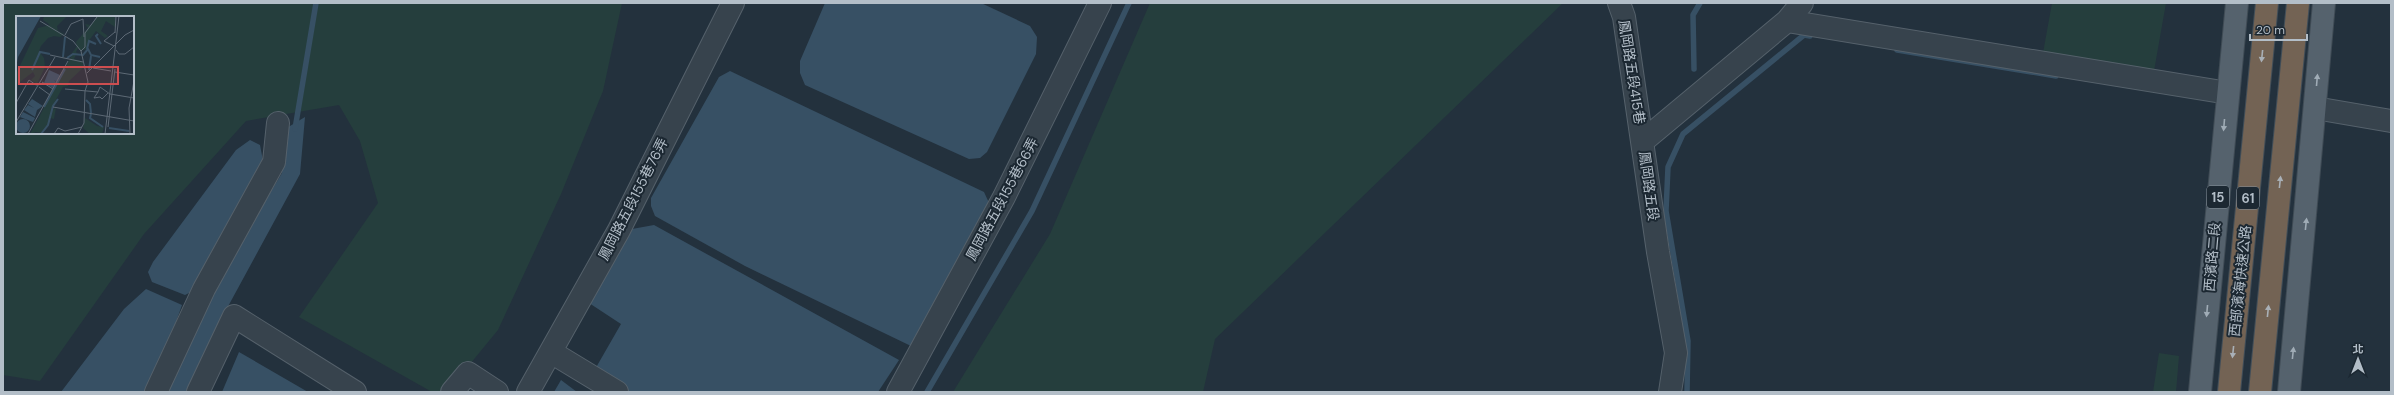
<svg xmlns="http://www.w3.org/2000/svg" width="2394" height="395" viewBox="0 0 2394 395" font-family="'DM Sans','Noto Sans TC',sans-serif">
	<style>
		.green { fill: #253e3d; fill-rule: evenodd }
		.water { fill: #375064 }
		.lines { fill: none; stroke-linecap: round; stroke-linejoin: round }
		.stream { stroke: #375064; stroke-width: 5.5 }
		.minor-casing { stroke: #55616b; stroke-width: 24 }
		.major-casing { stroke: #404c56; stroke-width: 24 }
		.highway-casing { stroke: #424e58; stroke-width: 24 }
		.minor { stroke: #37434d; stroke-width: 22 }
		.major { stroke: #55626d; stroke-width: 22 }
		.highway { stroke: #736354; stroke-width: 22 }
		.oneway { fill: #a9b0b7 }
		.oneway2 { fill: #a0acb6 }
		.labels { text-anchor: middle; dominant-baseline: central; stroke-width: 4; stroke-linejoin: round; paint-order: stroke }
		.shield { fill: #1c2832; stroke: #86919b; stroke-width: 1 }
		.shield-label { font-size: 13px; font-weight: bold; fill: #b3bec8 }
		.street-label { font-size: 14px; fill: #b3bec8; stroke: #1c2832 }
		.inset-river { fill: none; stroke: #375064; stroke-width: 2 }
		.inset-road { fill: none; stroke: #5d6975; stroke-width: 1 }
		.view { fill: #cd4e50; fill-opacity: 0.15; stroke: #cd4e50; stroke-width: 2 }
		.inset-edge { fill: none; stroke: #b3bec8; stroke-width: 2 }
	</style>
	<rect width="100%" height="100%" fill="#23313d"/>
	<!-- green -->
	<path class="green" d="M3,3h619l-19,88 -42,103 -63,136 -51,62h-15l-133,-75 79,-114 -18,-62 -21,-36 -93,16 -102,113 -104,147 -37,-6zM17,17h116v116h-116z
		M1150,3h413l-348,336 -12,53h-250l97,-158z
		M2052,3h114l-12,68 -111,-18z
		M2159,353l20,3 -3,36h-23z"/>
	<!-- water -->
	<path class="water" d="M825,3h156l49,23 7,11 -1,17 -49,98 -7,6 -11,1 -164,-74 -5,-12v-12z
		M730,71l254,121 6,13 -79,141 -166,-80 -90,-50 -4,-10v-8l68,-121z
		M305,117l-5,57 -75,138 -39,80h-24l46,-95 74,-124 3,-44z
		M250,140l10,5 4,21 -71,125 -8,4 -33,-13 -4,-10 5,-10 83,-112z
		M654,225l245,135 -21,32h-249l-35,-21 27,-47 -32,-21 43,-74z
		M146,289l36,16 -11,31 -26,56h-84l63,-83z
		M239,352l69,40h-86z
		M561,380l16,12h-23z"/>
	<g class="lines">
		<!-- stream -->
		<path class="stream" d="M1897,50l159,26
			M1694,69l-1,-54 7,-12
			M295,129l21,-126
			M927,392l105,-181 97,-208
			M1687,392l1,-51 -22,-130 2,-44 15,-33 121,-99 6,1"/>
		<defs>
			<path id="minor" d="M1619,3l5,14 34,235 18,101 -6,39
				M1787,21l441,72
				M2315,108l76,13
				M1643,141l144,-120 15,-18
				M551,352l66,40
				M156,392l48,-103 70,-127 4,-39
				M198,392l36,-76 121,76
				M452,392l16,-19 29,19
				M528,392l91,-162 114,-227
				M898,392l106,-195 96,-194"/>
			<path id="major" d="M2200,392l37,-389
				M2289,392l35,-389"/>
			<path id="highway" d="M2229,392l38,-389
				M2260,392l38,-389"/>
		</defs>
		<!-- minor casing -->
		<use href="#minor" class="minor-casing"/>
		<!-- major casing -->
		<use href="#major" class="major-casing"/>
		<!-- highway casing -->
		<use href="#highway" class="highway-casing"/>
		<!-- minor -->
		<use href="#minor" class="minor"/>
		<!-- major -->
		<use href="#major" class="major"/>
		<!-- highway -->
		<use href="#highway" class="highway"/>
	</g>
	<!-- one-way arrows -->
	<defs><path id="oneway-solid" d="M-6-.8H1V-3.2L6.5 0L1 3.2V.8H-6Z"/></defs>
	<g class="oneway">
		<use href="#oneway-solid" transform="translate(2262 56) rotate(96)"/>
		<use href="#oneway-solid" transform="translate(2280 182) rotate(-84)"/>
		<use href="#oneway-solid" transform="translate(2268 311) rotate(-84)"/>
		<use href="#oneway-solid" transform="translate(2233 352) rotate(96)"/>
	</g>
	<g class="oneway2">
		<use href="#oneway-solid" transform="translate(2317 80) rotate(-85)"/>
		<use href="#oneway-solid" transform="translate(2224 125) rotate(95)"/>
		<use href="#oneway-solid" transform="translate(2306 224) rotate(-84)"/>
		<use href="#oneway-solid" transform="translate(2207 311) rotate(95)"/>
		<use href="#oneway-solid" transform="translate(2293 353) rotate(-84)"/>
	</g>
	<g class="labels">
		<!-- shield labels -->
		<g class="shield">
			<rect x="2207" y="186" width="22" height="22" rx="3"/>
			<rect x="2237" y="187" width="22" height="22" rx="3"/>
		</g>
		<g class="shield-label">
			<text x="2218" y="197">15</text>
			<text x="2248" y="198">61</text>
		</g>
		<!-- street labels -->
		<g class="street-label">
			<text transform="translate(1632 72) rotate(81)">鳳岡路五段415巷</text>
			<text transform="translate(1649 186) rotate(82)">鳳岡路五段</text>
			<text transform="translate(633 199) rotate(-63)">鳳岡路五段155巷76弄</text>
			<text transform="translate(1002 199) rotate(-62)">鳳岡路五段155巷66弄</text>
			<text transform="translate(2212 257) rotate(-85)">西濱路二段</text>
			<text transform="translate(2240 281) rotate(-84)">西部濱海快速公路</text>
		</g>
	</g>
	<!-- overview -->
	<g transform="translate(16 16)">
		<rect width="118" height="118" fill="#23313d"/>
		<path d="M28,0h23l-10,10 1,5 6,3 -4,3 -6,-1 -6,2 -7,8 -2,5 5,7 1,9 -8,17 -6,-4 4,-4 -2,-4 -17,13v-11l22,-46 12,-3 -7,-5zM81,0h18v11l-9,-6 -5,10 7,5 -3,2 -9,-7 -8,11 -1,7 -7,2 -2,-3 -2,4 2,2 -6,-1 5,-7 -1,-4 12,-14 -3,-4 6,1zM56,39h4l-2,4 8,2 2,6 -15,14 -1,5 -5,1 -10,18 -1,5 4,-2 -2,11 -4,-1 -2,7 -7,8 -5,-1 -6,2zM69,102l12,8 7,1 -2,7h-12l-7,-6z" fill="#253e3d"/>
		<path d="M0,0h25l-23,41 -2,11zM33,54l11,5 -3,7 -3,-2 2,2 -3,6 -9,-5zM16,83l11,7 -6,4 -2,7 -11,-7 4,-5 6,3 -6,-4zM7,96l12,6 -2,4 -13,-5zM0 110a7 7 0 1 1 14 0a7 7 0 1 1-14 0Z" fill="#375064"/>
		<path class="inset-river" d="M82,18l-2,2 5,8M71,33l2,-8 7,3M47,41l2,-20M51,42l6,-4 10,1 5,-6 3,6 9,2M16,54l8,-18 10,2M73,54l2,-14M70,84l4,4 1,9M28,91l21,-38M75,98l-1,4 13,9M93,112l20,3M25,118l7,-9 5,-19 5,-7"/>
		<path class="inset-road" d="M24,5l33,20 8,10 7,31 -3,9 -1,32 -6,11M99,17l1,-17M49,19l6,-11 12,-5 1,18M98,30l-10,-5 11,-9M100,34l3,4h6l9,-7M65,35l4,-4v-14l12,-16M34,39l33,7M77,52l18,3M99,56l19,3M71,57l38,-38 9,-5M26,66l11,7M23,71l11,8M49,73l33,3 2,-5 10,7 24,4M82,76l-4,6 6,-1 2,2 6,-6M0,87l13,-23 7,5 5,-1M37,91l81,14M0,106l39,-65M92,111l7,-58M12,118l40,-73M38,118l4,-6 7,3 17,-4M89,118l14,-118M114,118l-1,-26 5,-27"/>
		<path class="view" d="M3,51h99v17h-99z"/>
		<rect width="118" height="118" class="inset-edge"/>
	</g>
	<!-- border -->
	<rect width="2394" height="395" fill="none" stroke="#b3bec8" stroke-width="8"/>
	<!-- north arrow -->
	<g transform="translate(2358 359)" stroke="#1c2832" stroke-width="3" paint-order="stroke">
	<path d="M0-3L7 15L0 10L-7 15Z" fill="#b3bec8"/>
	<text y="-6" font-size="11" font-weight="bold" text-anchor="middle" fill="#b3bec8">北</text>
	</g>
	<!-- scale -->
	<path d="M2250 34v6h57v-6" fill="none" stroke="#b3bec8" stroke-width="2"/>
	<text x="2256" y="34" font-size="12" fill="#b3bec8" stroke="#1c2832" stroke-width="3" paint-order="stroke">20 m</text>
</svg>
